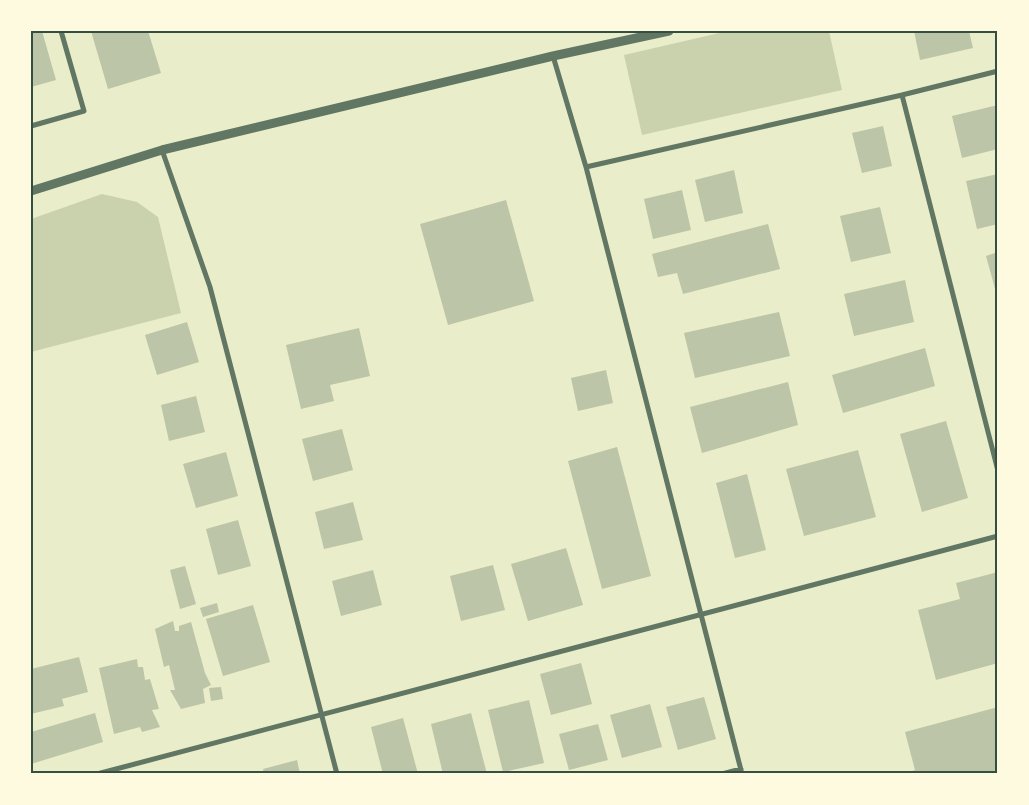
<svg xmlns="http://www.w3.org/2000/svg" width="1029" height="805" viewBox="0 0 1029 805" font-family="Karla,sans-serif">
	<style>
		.green { fill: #cad2ad }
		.building { fill: #bcc5a7 }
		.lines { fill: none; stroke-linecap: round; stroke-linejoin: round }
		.minor { stroke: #617663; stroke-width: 5 }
		.tertiary { stroke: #617663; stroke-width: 9 }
		.neatline { fill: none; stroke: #344e41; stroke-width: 2 }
	</style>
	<rect width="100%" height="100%" fill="#e9edc9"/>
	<!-- green -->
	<path class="green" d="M728,31h101l13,59 -200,45 -18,-80z
		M102,194l35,8 21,15 23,96 -150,39v-133z"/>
	<!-- building -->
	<path class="building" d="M31,31h11l14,49 -25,7z
		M91,31h57l13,42 -53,16z
		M914,31h55l4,17 -53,12z
		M998,105v44l-36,9 -10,-42z
		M883,126l9,40 -30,7 -10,-40z
		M734,170l9,43 -38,9 -10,-42z
		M998,174v50l-21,5 -11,-48z
		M682,190l9,40 -38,9 -9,-40z
		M506,200l28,101 -86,24 -28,-101z
		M880,207l11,46 -40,9 -11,-46z
		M768,224l12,45 -97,25 -6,-21 -19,4 -6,-23z
		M998,252v44h-1l-11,-40z
		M905,280l9,42 -60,14 -10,-42z
		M779,312l11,44 -95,22 -11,-45z
		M187,322l12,40 -42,13 -12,-40z
		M359,328l11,48 -40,9 4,16 -33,8 -15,-64z
		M925,348l10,38 -92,27 -11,-38z
		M606,370l7,33 -35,8 -7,-33z
		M788,382l10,43 -96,28 -12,-46z
		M196,396l9,36 -36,9 -8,-36z
		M946,421l22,77 -46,14 -22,-78z
		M342,429l11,41 -40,11 -11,-42z
		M617,447l34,129 -49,13 -34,-128z
		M858,450l18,67 -72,19 -18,-67z
		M226,452l12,44 -42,12 -13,-44z
		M747,474l19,76 -31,8 -19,-75z
		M353,502l10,38 -39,9 -9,-37z
		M238,520l13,46 -33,9 -12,-46z
		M566,548l17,57 -55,16 -17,-57z
		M493,565l12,45 -44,11 -11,-45z
		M185,566l11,38 -16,5 -10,-39z
		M373,570l9,35 -41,11 -9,-35z
		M998,572v91l-62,17 -18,-70 42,-11 -4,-16z
		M217,603l2,9 -16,5 -3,-9z
		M253,605l17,57 -47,14 -17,-57z
		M173,621l2,10h4v-5l12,-4 14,51 6,12 -8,4 2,14 -24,6 -11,-19h5l-6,-25 -5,2 -9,-38z
		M79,657l9,35 -26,7 2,7 -33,8v-45z
		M137,659l1,8h5l2,13 5,-1 9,30 -7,1 8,17 -18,5 -2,-5 -26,7 -15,-66z
		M581,663l11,41 -41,11 -11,-41z
		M221,687l2,12 -12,2 -2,-13z
		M704,697l12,42 -38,11 -12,-43z
		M529,700l15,63 -41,9 -15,-62z
		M650,704l12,43 -40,11 -12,-43z
		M998,707v67h-93l10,-4 -10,-38z
		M95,713l8,29 -72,22v-32z
		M471,713l16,61h-44l-12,-50z
		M403,718l15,56h-35l-12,-47z
		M598,724l10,36 -39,10 -10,-36z
		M297,760l3,14h-36l-1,-5z"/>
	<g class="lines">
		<!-- minor -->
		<path class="minor" d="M553,56l33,111 156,607
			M902,95l96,376
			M31,126l53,-15 -23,-80
			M162,150l48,137 127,487
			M586,167l316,-72 96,-24
			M97,774l901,-238
			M722,774l19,-5"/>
		<!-- tertiary -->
		<path class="tertiary" d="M31,191l131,-41 391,-94 116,-25"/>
	</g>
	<!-- border -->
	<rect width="1029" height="805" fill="none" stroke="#fefae0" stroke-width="65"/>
	<rect x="32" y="32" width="964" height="740" class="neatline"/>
</svg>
